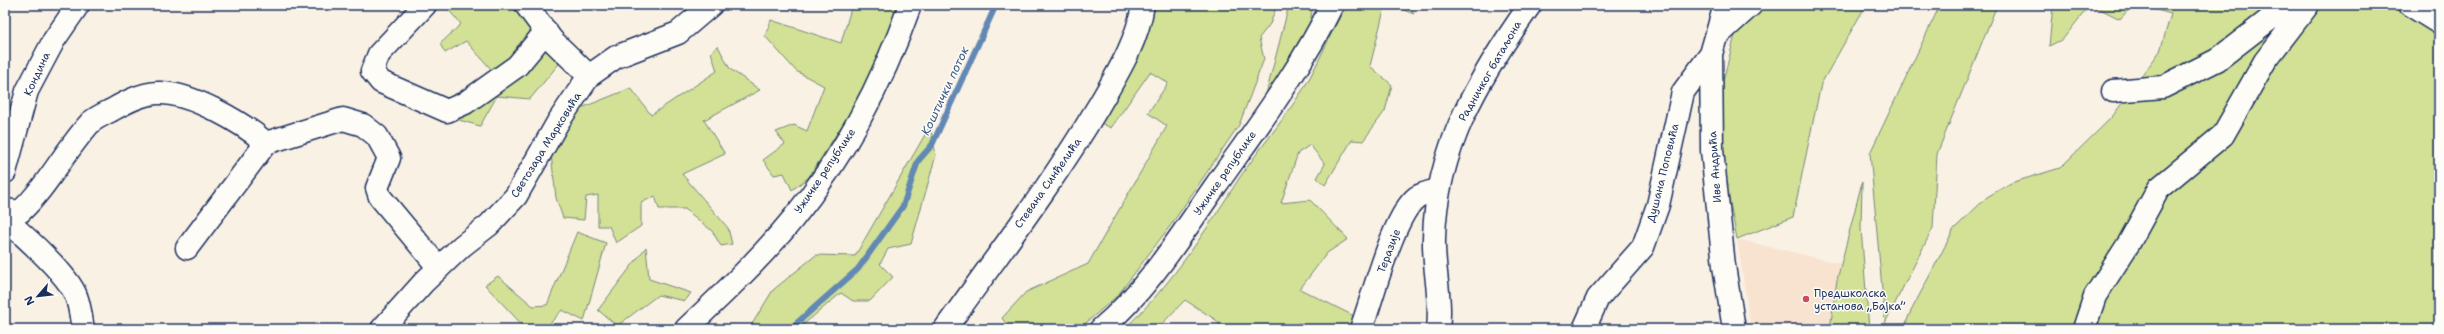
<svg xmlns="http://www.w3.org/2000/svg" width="2444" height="334" viewBox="0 0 2444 334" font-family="'Shantell Sans',sans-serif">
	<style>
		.built { fill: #f7e3d0 }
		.green { fill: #d2e195; stroke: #76887a }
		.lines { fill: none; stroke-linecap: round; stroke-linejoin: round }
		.stream { stroke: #6288b4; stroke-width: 6 }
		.minor-casing { stroke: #1b2f5e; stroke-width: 25 }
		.major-casing { stroke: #1b2f5e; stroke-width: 25 }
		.minor { stroke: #fdfcf7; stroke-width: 22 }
		.major { stroke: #fdfcf7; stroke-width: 22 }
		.poi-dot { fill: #d1495b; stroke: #fdfcf7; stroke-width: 1.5 }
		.labels { text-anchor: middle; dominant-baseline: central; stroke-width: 3; stroke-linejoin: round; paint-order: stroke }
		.street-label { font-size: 11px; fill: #1b2f5e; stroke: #fdfcf7 }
		.poi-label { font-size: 11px; fill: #1b2f5e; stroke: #fdfcf7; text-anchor: start }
		.water-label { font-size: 12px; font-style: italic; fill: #3e5c89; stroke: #fdfcf7 }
	</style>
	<rect width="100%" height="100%" fill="#faf1e5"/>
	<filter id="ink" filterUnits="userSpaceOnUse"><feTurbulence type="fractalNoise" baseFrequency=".025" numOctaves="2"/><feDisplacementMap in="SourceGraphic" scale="8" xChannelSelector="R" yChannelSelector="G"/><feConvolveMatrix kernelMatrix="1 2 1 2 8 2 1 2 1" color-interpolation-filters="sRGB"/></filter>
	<g filter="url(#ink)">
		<!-- built -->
		<path class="built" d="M1737,239l126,30 7,60h-119z"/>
		<!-- green -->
		<path class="green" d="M444,5h76l42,55 -32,39 -33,-3 -17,30 -35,-10 46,-47 -25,-28 -21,12 -5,-9 21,-20z
			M852,5h49l-39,89 -53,83 -17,13 -8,-17 -10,2 -11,-15 22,-16 -9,-12 18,-7 13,6 17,-45 -28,-15 -31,-35 6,-16 70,23z
			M1150,5h127l-7,19 -11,14 5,21 -25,66 -66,97 -55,73 -39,34h-69l-8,-11 24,-26 62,-28 79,-138 -19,-13 20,-30 -18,-11 -39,56 -10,-5 38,-73z
			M1289,5h24l-3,18 -45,75z
			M1347,5h61l6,9 -18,-7 -11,-1 -15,60 22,19 -7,26 -22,30 -11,-1 -27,45 -8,-7 8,-14 -15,-19 -12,8 -17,50 29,-3 38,39 -21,14 -27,36 56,28 -6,12h-37l-15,-6 -3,6h-77l1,-7 -34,-22 -28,29h-33c47,-43 82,-99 116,-152 20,-29 43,-56 62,-86 17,-27 28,-59 45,-86z
			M1761,5h105l-45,79 -28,133 -56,22 -17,-88 3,-70 12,-46z
			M1940,5h57l-60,149 -4,74 -48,95 -15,-170z
			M2053,5h37l-27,34 -14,7z
			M2092,5h41l-13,14z
			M2138,5h301v324h-535l5,-14 45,-86 33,-32 24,-14 49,-15 52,-51 48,-66 11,-37z
			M718,46l12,23 30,21 -56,30 21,34 -43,20 46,54 4,16 -11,2 -9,-15 -27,-22h-26l-4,-13 -14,7v23l-25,17 -7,-17h-11v-31l-12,2 -2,23 -21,-2 -7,-20 -5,-44 23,-43 57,-23 20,27 66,-44 -6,-19z
			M930,126l6,29 -25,89 -23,5 -8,15 13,13 -23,24h-17l-12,-8 -43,36h-49l24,-39 43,-35 39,1z
			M1862,182l-1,46 8,101h-39l7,-49z
			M577,232l29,11 -22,78 -22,-11 -17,19h-19l-41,-44 13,-9 35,30 14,-1z
			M646,247l3,32 42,14 -6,8 -27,-6 -41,31 -19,-16z"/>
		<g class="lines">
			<!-- stream -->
			<path class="stream" d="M790,329l68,-60 45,-63 15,-45 14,-16 64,-140"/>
			<defs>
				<path id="minor" d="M425,5l-46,49 -7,17 9,11 66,29 18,-8 52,-37 29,-35
					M526,5l26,35 37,36
					M1725,5l-14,49 1,96 12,116 10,63
					M2410,5l29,18
					M1718,35l33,-30
					M2113,91l50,-4 54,-27 71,-55
					M5,172l22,-81 27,-51 24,-35
					M5,210l15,2c28,-26 45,-62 71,-90 6,-5 15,-9 21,-12 14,-8 29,-16 45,-17 32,-2 86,30 109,50
					M5,219c18,16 63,55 71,77 4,10 5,22 7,33
					M187,248l79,-105 77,-24 20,6 14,11 12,22 -12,30 3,9 59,71
					M382,329l42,-47 38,-36 27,-21 27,-29 42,-74 31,-46 27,-19 62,-24 33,-28
					M945,329c52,-73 107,-145 153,-222 19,-33 39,-64 45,-102
					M1361,329c12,-31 32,-114 56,-132 7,-4 13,-5 21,-7
					M1584,329l14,-31 45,-51 15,-42 25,-113 28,-38
					M2084,329l11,-33 34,-53 30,-55 64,-53 42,-74 43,-56"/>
				<path id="major" d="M686,329c37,-35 74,-70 106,-109 52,-64 91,-138 118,-215
					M1101,329c47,-40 80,-94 115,-144 41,-58 85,-116 116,-180
					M1438,329c4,-30 -5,-61 -4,-91 2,-90 46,-162 96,-233"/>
			</defs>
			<!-- minor casing -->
			<use href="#minor" class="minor-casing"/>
			<!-- major casing -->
			<use href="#major" class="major-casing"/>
			<!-- minor -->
			<use href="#minor" class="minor"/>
			<!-- major -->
			<use href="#major" class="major"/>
		</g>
	</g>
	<!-- markers -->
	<circle class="poi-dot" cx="1806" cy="299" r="4"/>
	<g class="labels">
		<!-- street labels -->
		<g class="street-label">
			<text transform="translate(1490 71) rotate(-60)">Радничког батаљона</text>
			<text transform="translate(37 74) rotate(-65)">Кондина</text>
			<text transform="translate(546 145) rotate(-58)">Светозара Марковића</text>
			<text transform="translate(1715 167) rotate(-94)">Иве Андрића</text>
			<text transform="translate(825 171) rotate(-56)">Ужичке републике</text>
			<text transform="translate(1225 173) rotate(-55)">Ужичке републике</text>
			<text transform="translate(1663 173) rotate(-76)">Душана Поповића</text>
			<text transform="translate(1048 183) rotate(-55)">Стевана Синђелића</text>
			<text transform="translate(1389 251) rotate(-69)">Теразије</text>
		</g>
		<!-- poi labels -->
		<g class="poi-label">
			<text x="1814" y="293">Предшколска<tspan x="1814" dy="13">установа „Бајка”</tspan></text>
		</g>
		<!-- water labels -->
		<g class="water-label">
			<text transform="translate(945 91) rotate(-65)">Коштички поток</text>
		</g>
	</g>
	<!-- margin -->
	<rect width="2444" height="334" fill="none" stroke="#fdfcf7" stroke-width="20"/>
	<rect x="10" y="10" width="2424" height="314" fill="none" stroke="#1b2f5e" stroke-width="1.5" filter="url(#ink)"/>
	<!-- north arrow -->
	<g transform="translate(38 296) rotate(242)" stroke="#fdfcf7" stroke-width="3" paint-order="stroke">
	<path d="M0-3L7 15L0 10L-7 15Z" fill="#1b2f5e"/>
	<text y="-6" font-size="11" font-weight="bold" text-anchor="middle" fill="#1b2f5e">N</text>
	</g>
</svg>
